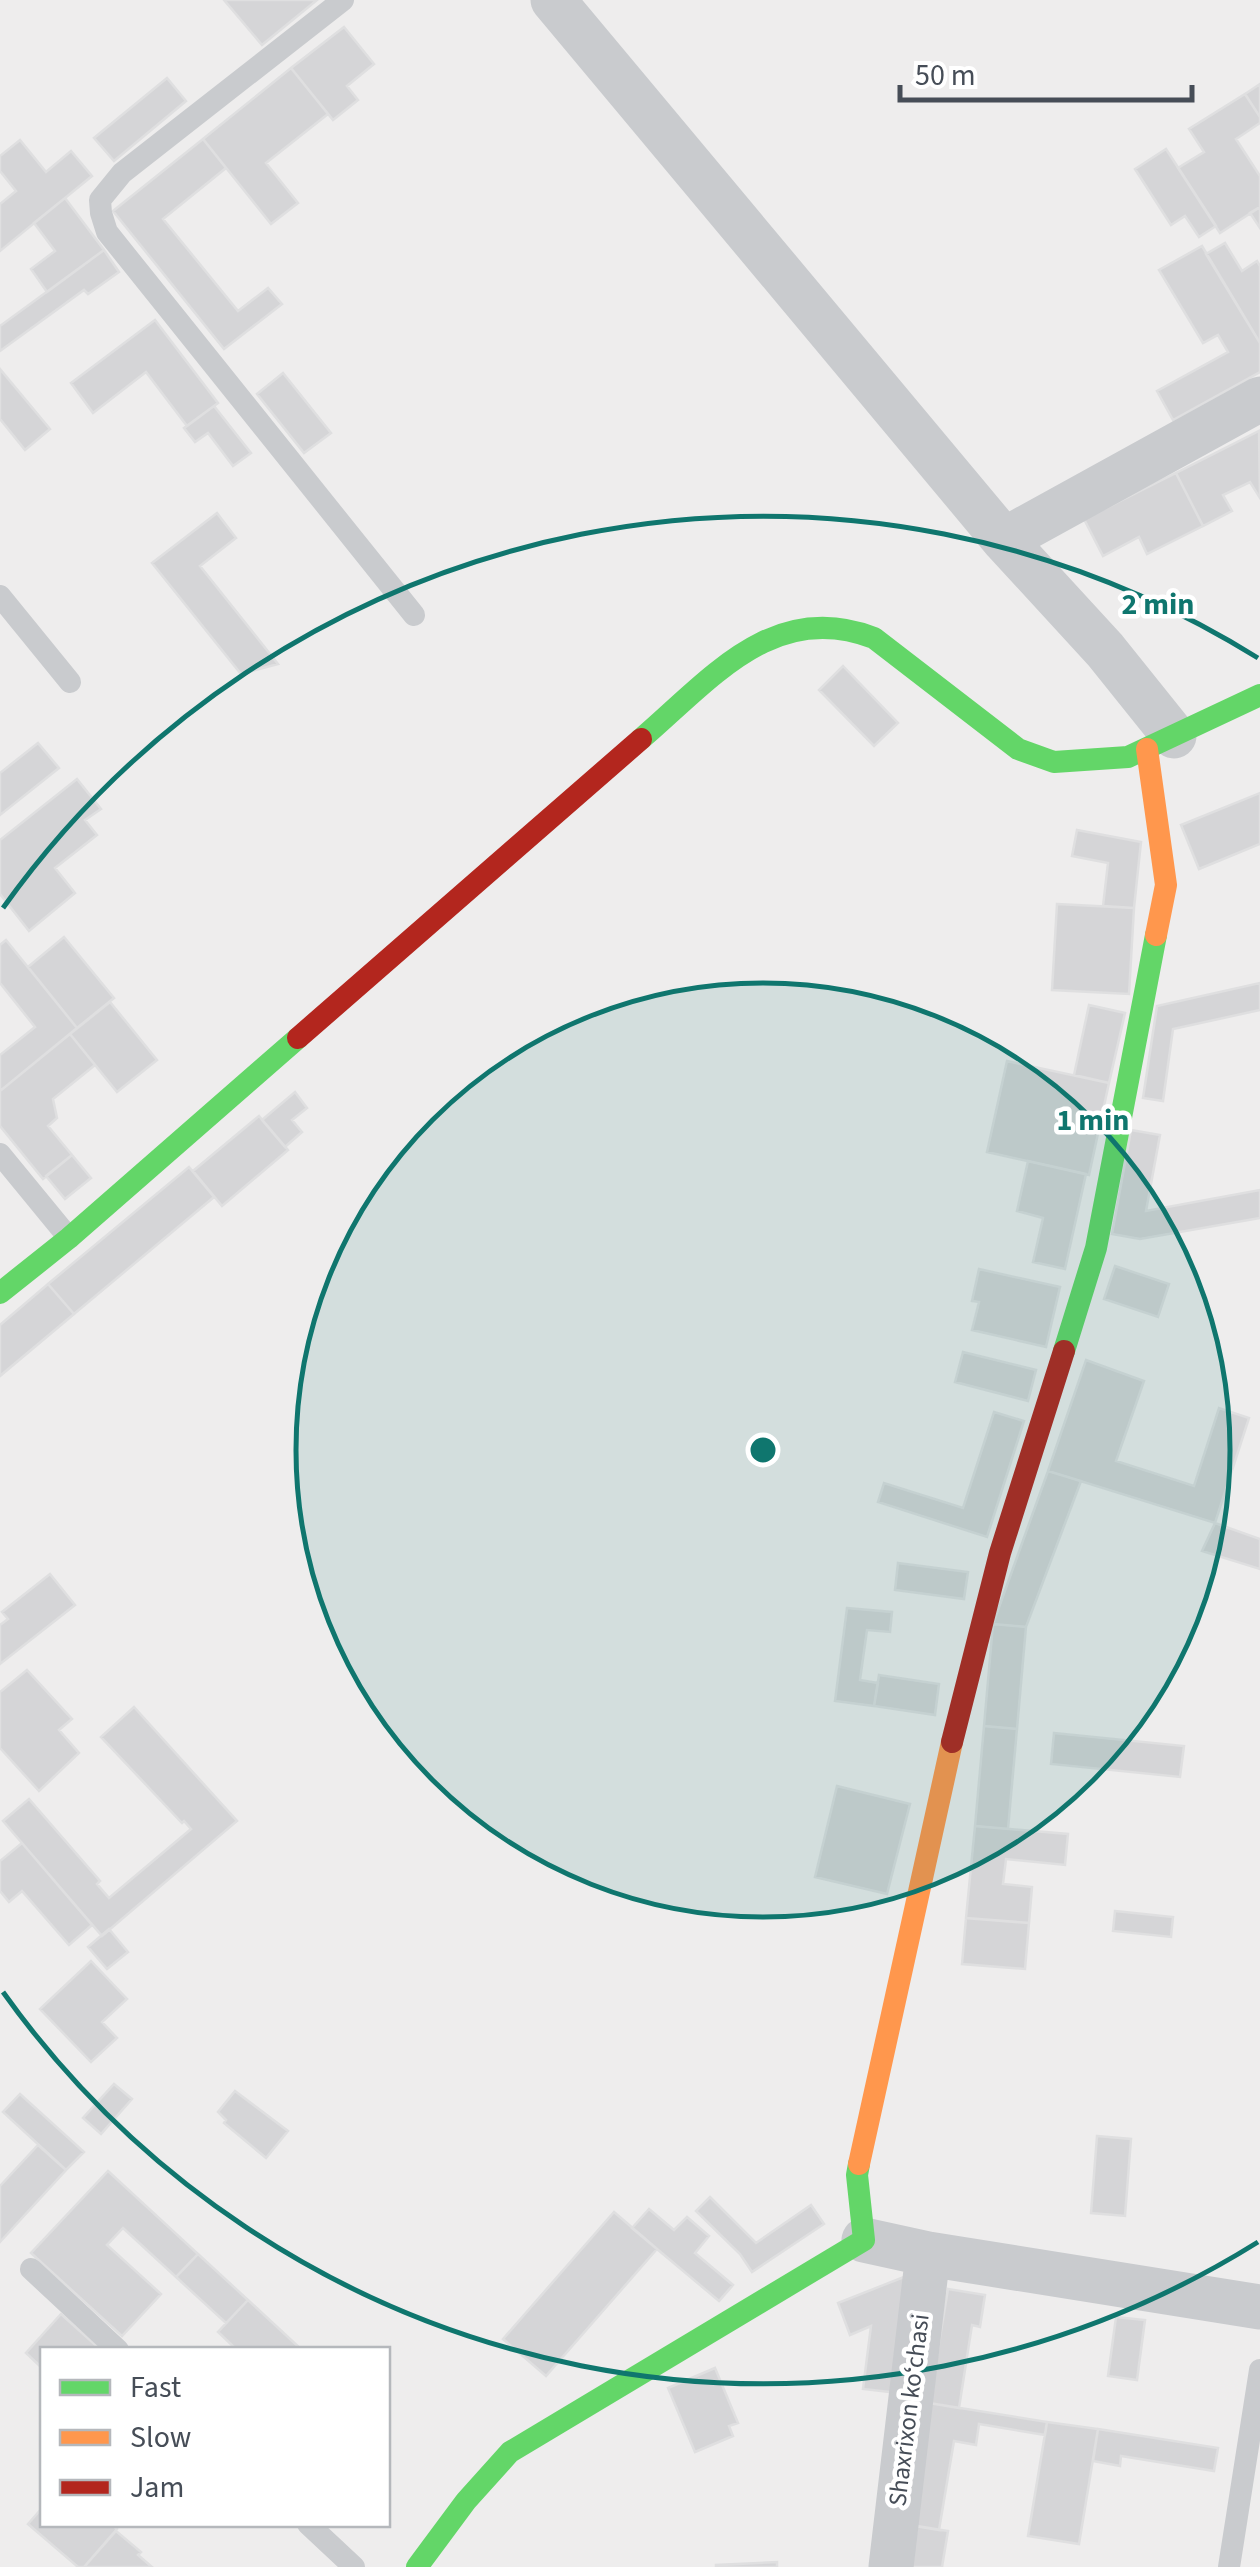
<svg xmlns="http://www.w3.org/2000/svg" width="1260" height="2567" viewBox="0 0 1260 2567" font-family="'Source Sans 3',sans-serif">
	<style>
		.building { fill: #d5d5d7; stroke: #dfdfe0; stroke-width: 2.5 }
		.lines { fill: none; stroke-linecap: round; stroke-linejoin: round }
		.lane { stroke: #c9cbce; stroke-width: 22 }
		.street { stroke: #c9cbce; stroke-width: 45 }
		.fast { stroke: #63d668; stroke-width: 22 }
		.slow { stroke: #ff974d; stroke-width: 22 }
		.jam { stroke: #b3261e; stroke-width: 22 }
		.ring { fill: none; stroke: #0f766e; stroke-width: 5 }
		.labels { text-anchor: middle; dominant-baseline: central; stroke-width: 9; stroke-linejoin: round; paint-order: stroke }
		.street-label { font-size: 25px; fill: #464d57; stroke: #fff }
		.centre { fill: #0f766e; stroke: #fff; stroke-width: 5 }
		.ring-label { font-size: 30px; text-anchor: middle; font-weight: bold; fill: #0f766e; stroke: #fff; stroke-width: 9; stroke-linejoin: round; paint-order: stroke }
	</style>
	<rect width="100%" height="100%" fill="#eeeded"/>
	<!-- building -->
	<path class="building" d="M224,0h93l-55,45z
		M344,27l30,37 -27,22 11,14 -25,20 -42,-52z
		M291,68l37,46 -62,49 32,40 -27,21 -68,-85z
		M167,78l19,23 -72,60 -20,-23z
		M1260,84v33l-15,-23z
		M1245,94l15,23v6l-24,16 24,37v31l-40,26 -42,-65 26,-16 -15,-23z
		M203,139l23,29 -63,51 75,92 30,-23 14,16 -58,45 -111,-138z
		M20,140l26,32 25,-21 21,25 -92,75v-47l16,-13 -16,-20v-15z
		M1166,149l50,77 -17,11 -14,-21 -14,9 -36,-56z
		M65,198l39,52 -57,42 -16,-23 24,-18 -21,-28z
		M1260,207v21l-10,-15z
		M1225,243l17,28 15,-10 3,5v77l-54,-89z
		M1202,246l58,97v29l-87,48 -16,-29 71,-39 -10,-17 -15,8 -44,-73z
		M104,250l15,22 -31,22 -4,-4 -84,61v-25z
		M155,320l63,83 -31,23 -41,-54 -53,41 -22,-30z
		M0,369l50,60 -25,21 -25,-31z
		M283,373l48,60 -27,20 -47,-59z
		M214,406l37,47 -18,13 -25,-33 -13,9 -11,-14z
		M1259,431l1,67 -10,-16 -27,13 9,16 -29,15 -27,-53z
		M1176,473l27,53 -56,28 -8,-17 -36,19 -19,-37z
		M217,513l19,25 -36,28 78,98 -37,10 -89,-111z
		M843,666l55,57 -24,23 -55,-56z
		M38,743l21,25 -59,47v-42z
		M77,779l24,30 -16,11 12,15 -42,33 20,25 -46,38 -29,-37v-54z
		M1260,793v51l-61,25 -18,-44z
		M1077,830l64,12 -7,66 -31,-2 5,-43 -36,-7z
		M1057,904l77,4 -5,86 -77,-4z
		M64,937l50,61 -37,30 -49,-61z
		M6,940l71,88 -77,63v-36l35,-28 -35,-44v-38z
		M1260,983v27l-87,19 -10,72 -20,-3 14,-92z
		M110,1002l47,58 -40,32 -47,-58z
		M1089,1005l36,8 -16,70 -35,-8z
		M70,1034l25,31 -42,34 4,19 -9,8 24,29 -29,24 -43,-53v-35z
		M1007,1061l102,22 -20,92 -102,-23z
		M295,1092l12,16 -15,12 10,12 -17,15 -23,-27z
		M259,1116l29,34 -66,56 -29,-35z
		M1131,1130l29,5 -14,76 114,-21v28l-120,21 -28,-5z
		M72,1155l19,23 -26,21 -19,-23z
		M1028,1161l58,13 -21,95 -32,-7 10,-44 -26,-7z
		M189,1167l25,30 -140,117 -26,-30z
		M1115,1266l54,18 -11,33 -54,-18z
		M979,1269l81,18 -14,60 -74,-17 7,-28 -7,-1z
		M48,1284l26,30 -74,62v-51z
		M963,1352l73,18 -8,31 -73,-19z
		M1086,1360l58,21 -28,80 78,25 25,-78 30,10 -34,105 -167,-52z
		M994,1412l30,9 -37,116 -109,-35 6,-19 79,25z
		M1048,1471l33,10 -55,146 -33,-3z
		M1215,1523l45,16v30l-58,-18z
		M898,1563l70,9 -4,27 -69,-9z
		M50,1574l25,31 -75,59v-39l8,-6 -6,-7z
		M847,1608l45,4 -2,20 -23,-2 -7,50 18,3 -4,23 -39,-5z
		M993,1624l33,3 -9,102 -33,-3z
		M27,1670l45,49 -13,11 20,23 -40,38 -39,-43v-56z
		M879,1675l60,9 -4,31 -61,-9z
		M134,1707l103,114 -135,115 -99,-115 26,-22 71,82 -3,3 12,14 82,-69 -7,-8 -2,2 -81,-86z
		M984,1726l33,3 -9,100 -33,-3z
		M1054,1733l130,13 -4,31 -129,-13z
		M837,1786l73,18 -23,90 -72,-17z
		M975,1826l93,8 -3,31 -59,-6 -3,25 29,3 -3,36 -63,-5z
		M22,1843l70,82 -23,20 -47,-54 -13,11 -9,-11v-30z
		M1115,1911l58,6 -2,20 -58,-6z
		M966,1918l63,5 -4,46 -63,-5z
		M109,1929l19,23 -21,17 -19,-22z
		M91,1961l36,38 -25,23 15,16 -26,24 -51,-53z
		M114,2084l18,15 -31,35 -18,-16z
		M235,2091l53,40 -22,27 -42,-35 2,-3 -8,-8z
		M20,2094l64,58 -18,18 -63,-58z
		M1097,2136l34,3 -6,77 -34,-3z
		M38,2145l28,25 -66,72v-56z
		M108,2171l90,83 -22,23 -53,-49 -16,17 54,49 -39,42 -91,-83z
		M710,2197l46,46 55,-38 13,19 -72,48 -12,-18 -44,-43z
		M649,2209l25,21 13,-13 22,19 -14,17 38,32 -14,16 -87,-73z
		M614,2212l43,37 -111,127 -43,-37z
		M198,2254l50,46 -22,23 -50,-46z
		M914,2273l-15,120 -36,-4 8,-63 -21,9 -12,-32z
		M948,2289l37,6 -5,32 -8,-2 -13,83 -30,-5z
		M248,2300l54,50h-65l-19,-18z
		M61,2314l40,36h-59v18l-16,-15z
		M1116,2317l29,3 -8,60 -29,-4z
		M715,2368l23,55 -9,3 4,10 -38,16 -27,-64z
		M929,2403l118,19 -2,13 -66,-11 -3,21 -22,-4 -15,89 -30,-5z
		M1047,2422l51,7 -19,115 -51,-8z
		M1098,2429l120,19 -4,23 -93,-15 -1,10 -27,-5z
		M42,2508v16h69l6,5 -33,38h-6l-50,-43z
		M917,2526l31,5 -6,36h-31z
		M116,2531l25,21 -3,3 14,12h-68z
		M777,2562v5h-61v-2z"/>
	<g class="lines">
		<!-- lane -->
		<path class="lane" d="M343,0l-221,173 -22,27 1,13 6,19 307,383
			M0,596l70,86
			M0,1154l69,84
			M31,2269l87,81
			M308,2524l46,43
			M1229,2567l31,-197"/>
		<!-- street -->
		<path class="street" d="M553,0l451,540 101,110 69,86
			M1004,540l256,-141
			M864,2240l64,14 332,53
			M891,2567l37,-313"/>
		<!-- fast -->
		<path class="fast" d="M641,739c70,-60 133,-140 233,-101l144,111 36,13 74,-5 132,-62
			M0,1293l69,-55 229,-200
			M1064,1351l32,-103 60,-313
			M417,2567l49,-66 44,-49 354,-212 -7,-65 2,-11"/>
		<!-- slow -->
		<path class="slow" d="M1147,749l19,136 -10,50
			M859,2164l93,-422"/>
		<!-- jam -->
		<path class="jam" d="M298,1038l343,-299
			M952,1742l48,-189 64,-202"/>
	</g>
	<!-- distance rings -->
	<circle cx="763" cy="1450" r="467" fill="#0f766e" fill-opacity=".12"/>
	<g class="ring">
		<circle cx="763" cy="1450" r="467"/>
		<path d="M1258 2242A934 934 0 0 1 3 1992M3 908A934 934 0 0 1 1258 658"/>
	</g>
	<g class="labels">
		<!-- street labels -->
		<g class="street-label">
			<text transform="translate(909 2410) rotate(-83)">Shaxrixon koʻchasi</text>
		</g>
	</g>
	<circle cx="763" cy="1450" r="15" class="centre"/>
	<g class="ring-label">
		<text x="1158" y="614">2 min</text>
		<text x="1093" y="1130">1 min</text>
	</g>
	<!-- legend -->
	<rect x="40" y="2347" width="350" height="180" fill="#ffffff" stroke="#b5b8bc" stroke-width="2.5"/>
	<rect x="60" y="2380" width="50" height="15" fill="#63d668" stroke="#b5b8bc" stroke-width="2.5"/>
	<text x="130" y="2397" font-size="30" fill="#464d57">Fast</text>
	<rect x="60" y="2430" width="50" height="15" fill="#ff974d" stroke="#b5b8bc" stroke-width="2.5"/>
	<text x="130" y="2447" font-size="30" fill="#464d57">Slow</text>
	<rect x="60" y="2480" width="50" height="15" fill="#b3261e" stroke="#b5b8bc" stroke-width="2.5"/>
	<text x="130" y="2497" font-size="30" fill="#464d57">Jam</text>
	<!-- scale -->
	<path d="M900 85v15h292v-15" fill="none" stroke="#464d57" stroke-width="5"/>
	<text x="915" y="85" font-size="30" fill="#464d57" stroke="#ffffff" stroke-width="8" paint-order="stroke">50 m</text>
</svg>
